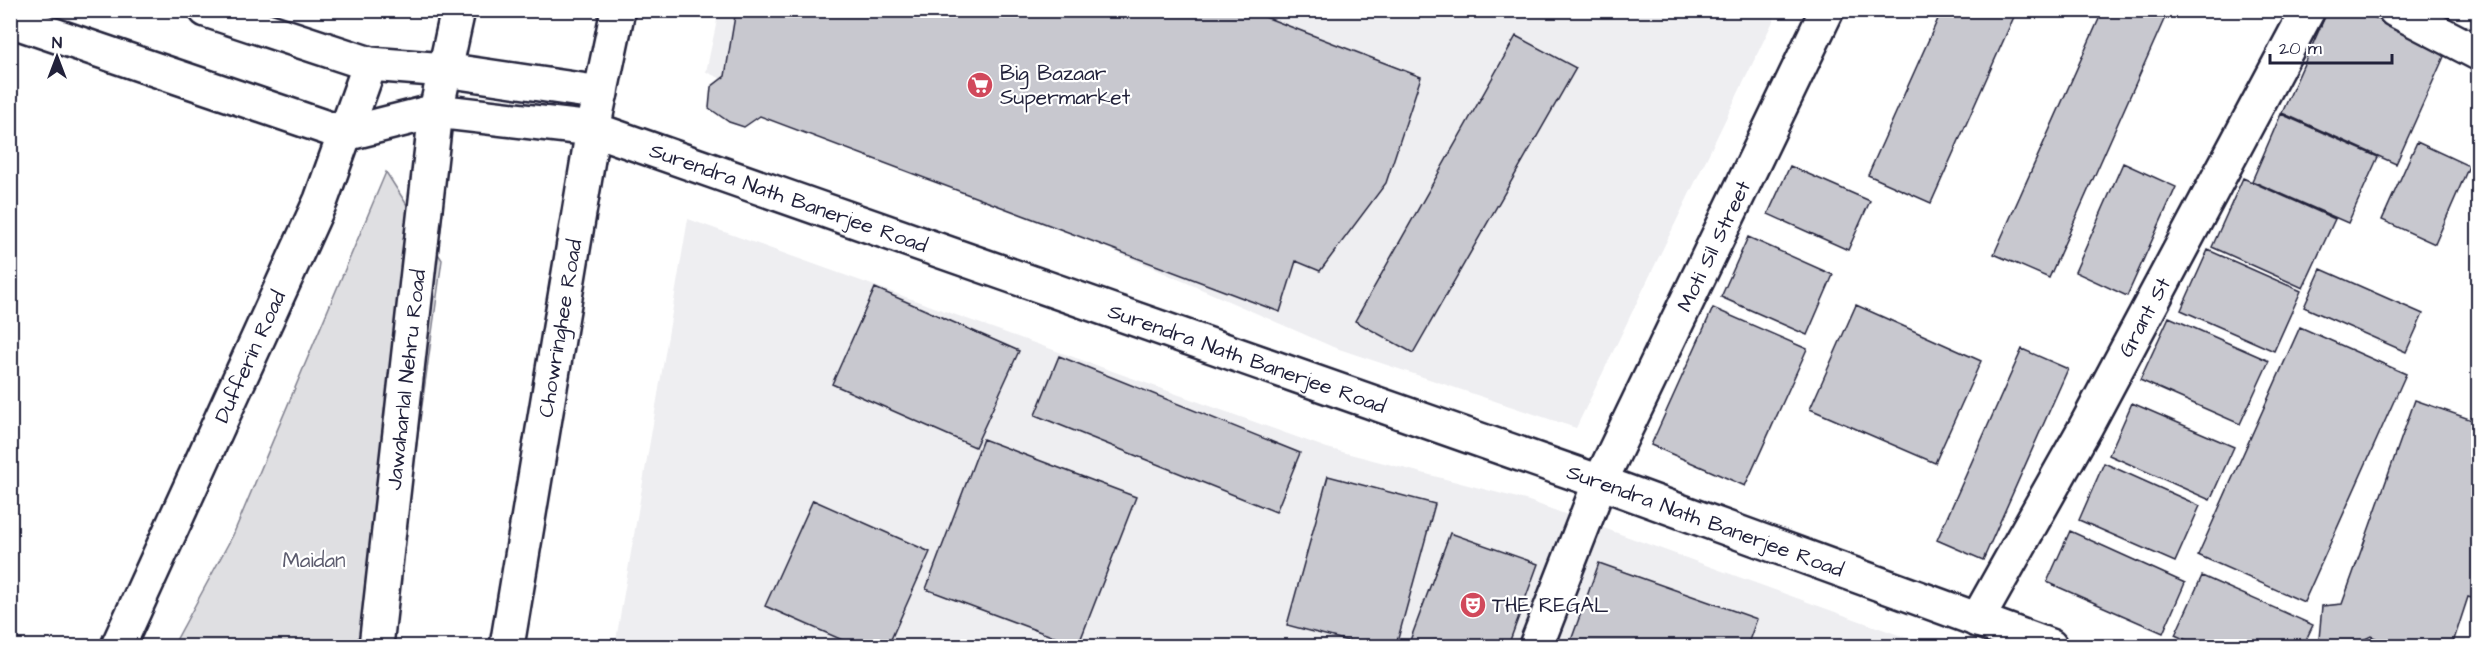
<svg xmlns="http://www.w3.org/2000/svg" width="2489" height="657" viewBox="0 0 2489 657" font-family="'Architects Daughter',sans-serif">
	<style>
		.built { fill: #eeeef1 }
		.green { fill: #dfdfe2; stroke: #80808e; stroke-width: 1.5 }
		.building { fill: #c8c8cf; stroke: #22223b; stroke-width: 1.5 }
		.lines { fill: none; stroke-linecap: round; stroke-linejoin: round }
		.minor-casing { stroke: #22223b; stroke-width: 38 }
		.major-casing { stroke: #22223b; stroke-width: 38 }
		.minor { stroke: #fff; stroke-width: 33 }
		.major { stroke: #fff; stroke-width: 33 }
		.labels { text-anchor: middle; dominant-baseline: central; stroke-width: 4.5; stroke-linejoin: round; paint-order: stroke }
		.poi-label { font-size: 21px; fill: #22223b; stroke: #fff; text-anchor: start }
		.street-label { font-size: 21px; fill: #22223b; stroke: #fff }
		.park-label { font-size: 21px; fill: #5b5b6d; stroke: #fff }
	</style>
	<rect width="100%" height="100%" fill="#fff"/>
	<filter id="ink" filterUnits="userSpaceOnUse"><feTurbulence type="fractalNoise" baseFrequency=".0167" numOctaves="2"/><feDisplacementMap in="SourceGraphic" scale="12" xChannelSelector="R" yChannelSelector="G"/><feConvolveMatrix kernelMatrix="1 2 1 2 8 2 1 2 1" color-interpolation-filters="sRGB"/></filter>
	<g filter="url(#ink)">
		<!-- built -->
		<path class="built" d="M719,11h1059l-202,417 -243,-81 -627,-275z
			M688,219l639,229 202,53 400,145h-1314z"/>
		<!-- green -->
		<path class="green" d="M386,172l56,88 -53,386h-216l60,-111z"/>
		<!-- building -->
		<path class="building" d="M736,10h511l174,67 -35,106 -66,88 -24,-10 -16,51 -520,-196 -16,11 -15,-5 -20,-14 2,-21 14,-11z
			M1942,10h75l-86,193 -63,-28z
			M2103,10h57l7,3 -118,265 -55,-24z
			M2328,10h30l89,40 -51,114 -114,-51z
			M1516,36l60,32 -163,285 -58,-32z
			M2281,114l97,43 -30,66 -96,-42z
			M2417,142l52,24 -34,78 -53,-24z
			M2123,163l53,24 -49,109 -52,-24z
			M1790,166l80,35 -22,49 -80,-36z
			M2243,178l92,41 -32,69 -91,-41z
			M1748,237l85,38 -26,60 -86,-38z
			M2208,250l93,41 -27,60 -93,-41z
			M2321,269l102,45 -17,38 -102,-45z
			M875,288l144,63 -44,96 -143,-63z
			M1856,305l125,56 -46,102 -125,-54z
			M1713,308l94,41 -62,137 -94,-41z
			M2169,317l100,44 -29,63 -100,-44z
			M2300,327l106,47 -102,228 -106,-47z
			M2022,349l46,20 -85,191 -46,-20z
			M1059,356l241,97 -24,59 -241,-97z
			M2415,400l63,22v178l-10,-3 -16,49h-59l-22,-10 -20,10h-13l-19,-7 3,-33 20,-2z
			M2132,403l102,44 -24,53 -101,-45z
			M983,439l153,58 -58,149 -152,-57z
			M2104,463l96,43 -25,56 -96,-42z
			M1328,476l107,28 -39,142h-29l-80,-21z
			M813,500l117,52 -42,94h-32l-91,-40z
			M2070,531l115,52 -22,50 -116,-51z
			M1450,533l88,31 -30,82h-100z
			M1599,563l158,56 -10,27h-178z
			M2202,576l111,49 -10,21h-103l-25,-11z"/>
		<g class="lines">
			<defs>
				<g id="minor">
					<path d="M2395,10l83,43"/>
					<path id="s1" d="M1977,620l108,-192 223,-418"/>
					<path id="s2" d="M118,646l203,-446 49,-136"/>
					<path id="s3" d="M1536,646l64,-164 227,-472"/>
				</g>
				<g id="major">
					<path d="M206,10l164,54 75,6 156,23"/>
					<path id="s4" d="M10,20l335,114 91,-23 157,18 1007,353 450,164"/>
					<path id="s5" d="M376,646l60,-535 22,-101"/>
					<path id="s6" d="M507,646l86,-517 25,-119"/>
				</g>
			</defs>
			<!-- minor casing -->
			<use href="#minor" class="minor-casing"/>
			<!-- major casing -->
			<use href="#major" class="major-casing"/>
			<!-- minor -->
			<use href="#minor" class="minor"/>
			<!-- major -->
			<use href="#major" class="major"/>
		</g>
	</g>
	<!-- icons -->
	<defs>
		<symbol id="supermarket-disc" viewBox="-11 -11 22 22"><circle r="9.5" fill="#d1495b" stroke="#fff"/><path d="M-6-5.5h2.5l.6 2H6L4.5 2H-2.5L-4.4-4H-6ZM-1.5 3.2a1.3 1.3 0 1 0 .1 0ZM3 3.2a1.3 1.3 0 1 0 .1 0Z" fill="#fff"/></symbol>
		<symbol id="theatre-disc" viewBox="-11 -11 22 22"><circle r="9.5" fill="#d1495b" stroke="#fff"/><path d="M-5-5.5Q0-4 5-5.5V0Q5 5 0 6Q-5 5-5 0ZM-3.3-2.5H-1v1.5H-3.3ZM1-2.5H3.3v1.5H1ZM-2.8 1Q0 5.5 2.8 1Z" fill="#fff"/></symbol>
	</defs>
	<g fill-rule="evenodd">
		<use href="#supermarket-disc" x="965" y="70" width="30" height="30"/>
		<use href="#theatre-disc" x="1458" y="590" width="30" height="30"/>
	</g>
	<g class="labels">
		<!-- poi labels -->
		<g class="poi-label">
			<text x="1000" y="73">Big Bazaar<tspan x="1000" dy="24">Supermarket</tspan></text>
			<text x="1492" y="605">THE REGAL</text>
		</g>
		<!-- street labels -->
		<g class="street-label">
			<text stroke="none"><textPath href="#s4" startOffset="813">Surendra Nath Banerjee Road</textPath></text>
			<text stroke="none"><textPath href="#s3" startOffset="438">Moti Sil Street</textPath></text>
			<text stroke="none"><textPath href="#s1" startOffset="346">Grant St</textPath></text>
			<text stroke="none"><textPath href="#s6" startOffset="322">Chowringhee Road</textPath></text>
			<text stroke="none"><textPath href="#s2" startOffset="318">Dufferin Road</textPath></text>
			<text stroke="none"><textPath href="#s4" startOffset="1299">Surendra Nath Banerjee Road</textPath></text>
			<text stroke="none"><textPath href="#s5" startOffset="268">Jawaharlal Nehru Road</textPath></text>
			<text stroke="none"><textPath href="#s4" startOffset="1785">Surendra Nath Banerjee Road</textPath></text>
		</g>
		<!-- park labels -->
		<g class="park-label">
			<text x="314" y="560">Maidan</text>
		</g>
	</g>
	<!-- margin -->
	<rect width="2489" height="657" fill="none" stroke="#fff" stroke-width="36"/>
	<rect x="18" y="18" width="2453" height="621" fill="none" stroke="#22223b" stroke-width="2" filter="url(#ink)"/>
	<!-- north arrow -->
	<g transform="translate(57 57)" stroke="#ffffff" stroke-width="4.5" paint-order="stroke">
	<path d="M0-4.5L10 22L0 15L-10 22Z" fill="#22223b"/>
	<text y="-9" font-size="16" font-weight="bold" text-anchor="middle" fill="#22223b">N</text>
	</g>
	<!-- scale -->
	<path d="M2270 54v9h122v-9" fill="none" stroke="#22223b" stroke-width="3"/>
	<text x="2279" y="54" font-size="18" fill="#22223b" stroke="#ffffff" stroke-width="4.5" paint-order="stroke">20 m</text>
</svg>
